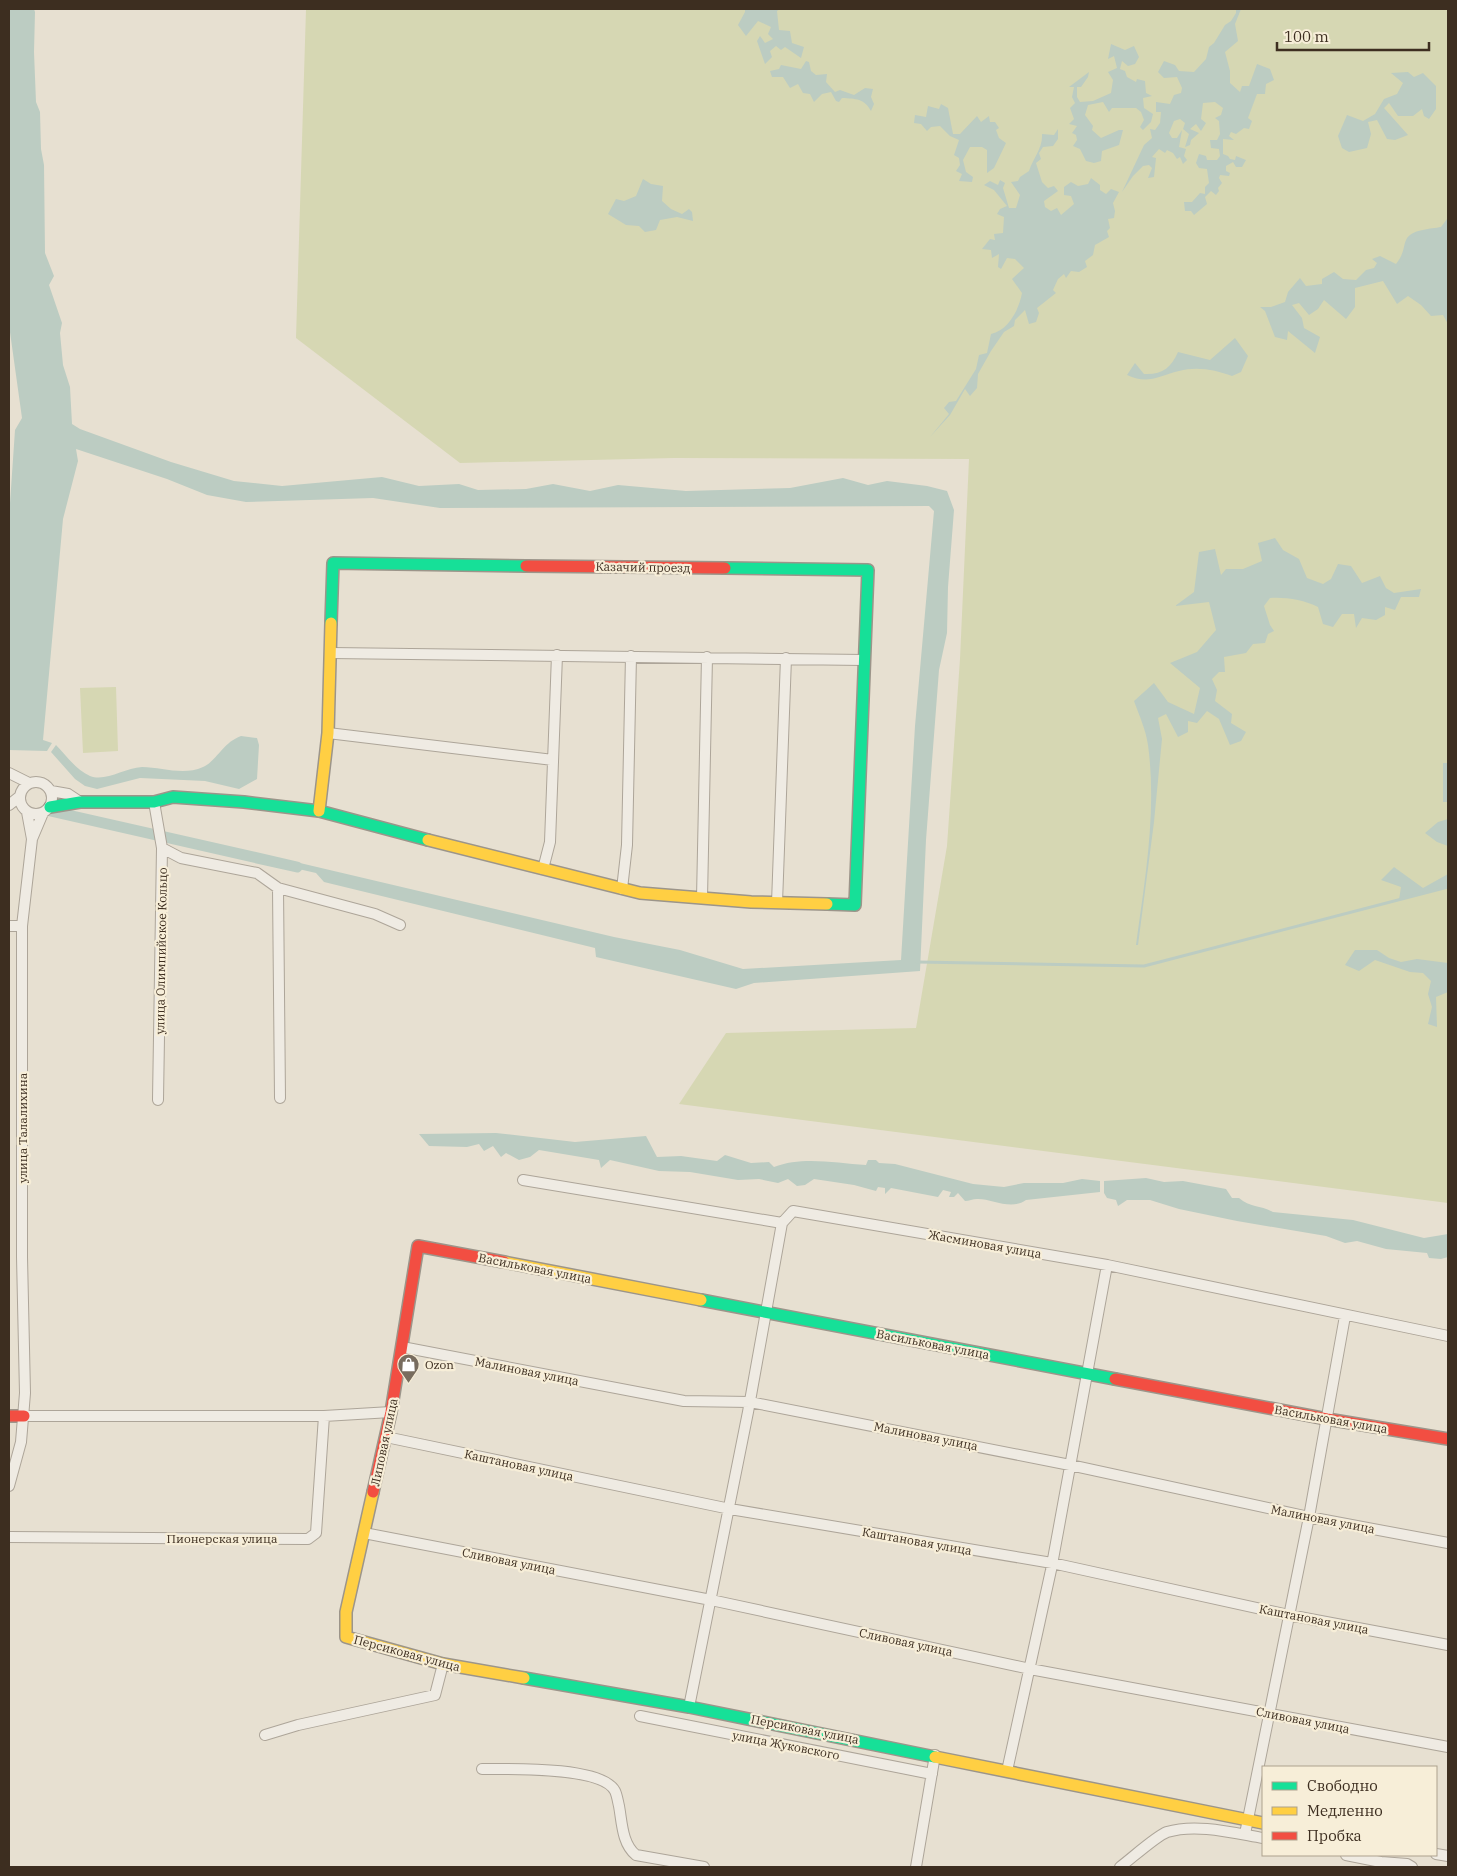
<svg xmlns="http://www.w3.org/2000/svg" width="1457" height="1876" viewBox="0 0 1457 1876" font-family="'IBM Plex Serif',serif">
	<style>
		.green { fill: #d6d7b3 }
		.water { fill: #bcccc2 }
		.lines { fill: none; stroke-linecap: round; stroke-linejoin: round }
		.stream { stroke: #bcccc2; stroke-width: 3 }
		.canal { stroke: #bcccc2; stroke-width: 11 }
		.street-casing { stroke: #ada599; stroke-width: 12 }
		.fast-casing { stroke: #9c958a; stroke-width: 14 }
		.slow-casing { stroke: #9c958a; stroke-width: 14 }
		.jam-casing { stroke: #9c958a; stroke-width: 14 }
		.street { stroke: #efebe3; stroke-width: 10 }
		.fast { stroke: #16e098; stroke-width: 11 }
		.slow { stroke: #ffcf43; stroke-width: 11 }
		.jam { stroke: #f24e42; stroke-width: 11 }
		.labels { text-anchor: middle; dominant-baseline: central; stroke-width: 4.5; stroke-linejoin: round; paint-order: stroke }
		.street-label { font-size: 12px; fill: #3d2e20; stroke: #f7eed8 }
		.poi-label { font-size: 12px; fill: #3d2e20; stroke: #f7eed8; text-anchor: start }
	</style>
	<rect width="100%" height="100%" fill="#e7e0d1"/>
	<!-- green -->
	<path class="green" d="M306,9h1142v1194l-769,-99 47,-71 190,-5 31,-182 13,-187 9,-200 -295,-1 -214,5 -164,-125z
		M116,687l2,64 -35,2 -3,-65z"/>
	<!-- water -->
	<path class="water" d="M9,9h25l1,3 -1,40 2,50 4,10 1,37 3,16 1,88 9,23 -5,9 13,38 -2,10 3,32 7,22 2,37 8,5 91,33 63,19 48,5 100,-9 37,9 40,-2 19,6 48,-1 27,-5 37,7 28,-6 68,6 104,-3 53,-10 25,7 19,-4 40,5 20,5 7,19 -6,77 -1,46 -8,37 -13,170 -6,131 -166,12 -18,6 -140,-32 -1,-9 -271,-66 -8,-9 -35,-8 2,-6 331,78 66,13 63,19 158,-9 14,-234 19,-215 -5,-5 -489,2 -67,-10 -127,4 -39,-7 -40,-16 -91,-30 2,12 -15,58 -20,221 9,3 -5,8 -38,-1v-232l6,-88 7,-12 -13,-93z
		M745,9h35l-3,2 2,19 11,1 2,12 12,4 -3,11 -16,-11 -4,3 -5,-4 -6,5 2,6 -7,7 -8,-23 3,-5 5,7 8,-4 -5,-5 3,-7 -13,-6 -12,15 -8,-11 7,-13z
		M1236,9h5l-6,15 3,17 -13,11 5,19v12l10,9 2,-6h7l8,-22 13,5 4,11 -8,4 -1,10h-8l-9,24 4,3 -3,8 -5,-1 -8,6 -5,-2 -2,4 5,4 -11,-1v15l5,2 2,3 5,1 1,-4 10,4 -4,7h-6l-3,-5 -7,4v5l4,2 -1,3 -9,-1 -1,3 3,5 -4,5 1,3 -3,4 -5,-4 -6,6 2,7 -13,11 -3,-4h-6l-1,-9h8l8,-9 5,1v-7l4,-4 -2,-14 -8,-1 -3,-5 3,-9 7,2 1,4h10l3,-4 -1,-7 -8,-1 -1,-8h7l3,-6 -1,-13 -4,-3 6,-3 2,-7 -8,-6 -12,1 -2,16 5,4 -5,8 -5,-7 -6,5 9,4 -8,7 -1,5 -5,2 4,-13 -6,-5 2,-6 -5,-4 -6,2 -5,12 3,5h5l5,-8 -3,17 7,2 -2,7 3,4 -4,4 -3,-7 -3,2 -4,-6 -6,-3 -2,3 -6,-4 -7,8 4,1 -2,19 -6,1 4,-10 -3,-3 -6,1 -10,10 -11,16 22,-47 8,-7 -2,-9 5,1 5,-7 1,-11h-5v-10l14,2 4,-9 7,-2 1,-5 -5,-11 -13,1 -6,-6 6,-11 11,4 4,6 15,1 12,-13 3,-12 5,-4 11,-18 6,-4 5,-8z
		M1111,44l14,6 9,-4 5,11 -4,7 -7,2 -6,-5 -2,8 5,2 2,6 9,5 1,-3 8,2 1,12 6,3 -9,2 1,10 9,6 -2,8 -8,8 -3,-3 4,-7 -3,-8 -5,-4h-24l-3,4 -6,-10 -15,3 -3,10 8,11 -1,4 9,8 18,-8h4l-4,15 -17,6 -1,10 -7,2 -8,-2 -6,-12 -7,-3 4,-6 -1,-5 -4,-2 5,-7 -8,-2 5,-5 -4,-11 5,-5 -3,-6 2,-10h-5l20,-15 -1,5 -7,10h-4v10l3,5 13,-1 18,-8 2,-13 -5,-8 9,-4 -3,-12 -6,3z
		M806,61l3,1 2,9 5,4 11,-1 -1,8 9,10 5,-2 14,5 11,-7 8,1 -2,8 3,7 -3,7c-7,-13 -15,-12 -29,-13l-3,4 -3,-1 -5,-9 -9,2 -8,8 -4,-8 -7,-1 -5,-9 -8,4 -7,-11h-11l-2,-6 9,-2 2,-4 20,4z
		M1408,72l6,5 9,-4 13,13v23l-7,10 -5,-3 -2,-7 -9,7h-15l-9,-13 -5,5 24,27 -13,5 -8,-1 -10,-19 -9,2 3,12 -4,14 -18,4 -7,-4 -4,-12 9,-21 16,6 12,-7 9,-15 13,-5 6,-11 -12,-10z
		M941,104l7,4 5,26h7l17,-18 4,6 8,-6 1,6h5l4,6 -3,2 3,8 7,5 -12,25 -7,5v-23l-5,-3h-12l-7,13 3,12 7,5 -1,5 -13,-1 3,-7 -6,-3 4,-6 -1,-7 -5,-3 5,-15 -9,-4 -10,-10 -9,1 -4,4 -6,-7 -7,-1 1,-8 11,2 2,-11 11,3z
		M1058,129v10l-5,7 -10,1 -4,6 2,6 -5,4 6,19 6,6 6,-2 4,5 -14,10 1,6 6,4 6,-3 4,7 13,-11 -3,-8 -7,-1v-8l7,-5 7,4 10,-2 3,-6 9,7v5l6,4 5,-5 8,3 -6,11 2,8 -1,7 -6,1 2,9 -3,3 2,6 -14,8 -2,10 -8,6 2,6 -8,5 -8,-1 -5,7 -2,-4 -6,5 -5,11 3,3 -19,15 2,5 -3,9 -7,2 -4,-14 -10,10 -1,6 -10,6 -13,19 -13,23 -1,14 -7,8 -5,-7 -15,26 -20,22 19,-23 -5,-6 5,-6 7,-1 20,-32 3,-14 8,-2 4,-19c18,-4 28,-25 31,-41l-10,-14 12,-11 -9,-9 -8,-1 -6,11 -3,-2 1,-13 -7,4 -1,-8 -9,-1 8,-10 5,1 -1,-6 9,-1 1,-16 -7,-3 3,-5 7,-3 -13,-16 -10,-5 6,-4 8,4 2,-5 5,3 -2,5 6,20h7l4,-13 -9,-13 7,-1 2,-4 9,-6c4,-13 14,-23 13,-37l12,1z
		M643,179l8,5 12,2 -1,15 9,8 11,5 7,-5 3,3 1,9 -16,-4 -17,3 -4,10 -11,2 -6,-6 -13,-1 -18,-11 8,-15 8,2 12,-5z
		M1448,212v112l-5,-9 -12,1 -10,-11 -13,-9 -11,8 -14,-23 -28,7v19l-9,12 -22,-19 -6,9 -9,6 -10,-12 -7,2 10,13 2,10 16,9 -5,16 -27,-22 -1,9 -12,-3 -10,-26 -5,-4h11l14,-5 3,-10 12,-14 6,8 16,-2v-5l12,-7 9,7 13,1 10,-10 8,-2 3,-5 -5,-4 8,-3 16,8c9,-11 7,-19 11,-26 7,-9 24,-9 34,-11l6,-8z
		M1235,338l13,18 -7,16 -9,4c-16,-6 -35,-10 -53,-5 -21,5 -31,14 -52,4l8,-12 9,11c18,1 27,-6 34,-22l32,8z
		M1275,538l8,12 16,9 8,19 16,6 8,-5 7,-15 13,2 11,17 18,-7 6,12 8,5 27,-4 -2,8h-18l-6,13 -10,-3v8l-9,5 -14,-2 -6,10 -2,-14h-12l-9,13 -10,-3 -5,-17c-14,-7 -32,-10 -48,-9l-6,8 6,19 4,6 -6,3 -3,9 -12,1 -7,9 -22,4 1,15h-6l-7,7 5,11 -2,11 17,13 -1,9 15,9 -5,9 -11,4 -11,-26 -12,-8 -10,12 -9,-2v11l-10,5 -12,-23 -8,4 4,21 -8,83 -16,123h-2c9,-66 21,-134 12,-200 -2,-15 -9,-30 -14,-44l20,-18 14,19 26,12 6,-26 -30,-25 27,-11 19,-22 -7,-28 -34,4 19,-14 5,-40 16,-3 6,26 5,-6h17l19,-8 -4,-18z
		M241,736l16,2 2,7 -2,34 -18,10 -34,-8 -65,-3 -43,11 -12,-3 -10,-7 -24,-27 5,-7c10,10 20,25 34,31 16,6 34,-8 52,-9 20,0 41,9 61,0 14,-6 19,-24 38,-31z
		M1443,763h5v39h-5z
		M1448,819v27l-11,-4 -12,-9 13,-11z
		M1394,867l29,21 25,-14v13l-49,13 2,-13 -20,-7z
		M1355,950h22l12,8 12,4 16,-3 31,4v29l-12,5 1,30 -9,-3 4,-17 -4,-13 3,-13 -8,-8 -13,-1 -35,-12 -16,11 -14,-6z
		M496,1133l79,9 71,-6 11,21 24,-1 36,5 8,-6 26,8 18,-1 5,5c28,-11 61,-4 92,-2l2,-5h8l3,3 16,1 78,20 31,3 20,-4h39l19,-4 18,2v11l-74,8c-15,11 -36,-2 -49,-1 -4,0 -8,2 -12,2l-7,-8 -4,4h-5l2,-5 -8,-2 -5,7 -47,-9 -6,6v-6l-7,-1 -2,4 -22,-6 -40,-6 -9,6 -8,1 -9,-7 -10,4 -19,-4 -21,1 -48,-8 -31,-1 -49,-11 -9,8 -2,-8 -60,-10 -9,7 -11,3 -13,-7 -5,4 -8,-11 -9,5 -5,-7 -12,3 -38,-1 -10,-12z
		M1146,1178l18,4 19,-1 43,8 6,9h7c11,10 22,7 34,14l80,8 71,18 24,-4v23l-7,2 -12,-1 -2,-5 -41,-4 -29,-8 -12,2 -19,-7 -89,-15 -58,-12 -29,-9h-23l-9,6 -2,-6 -9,-2 -3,-5v-12z"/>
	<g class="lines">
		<!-- stream -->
		<path class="stream" d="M917,962l227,4 304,-79"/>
		<!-- canal -->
		<path class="canal" d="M46,810l251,57"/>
		<defs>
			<path id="street" d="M331,653l533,7
				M328,733l225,27
				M9,773l20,10
				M20 798a16 16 0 1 1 32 0a16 16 0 1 1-32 0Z
				M51,791l17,3 12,8
				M154,802l8,46 -4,252
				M9,805l10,-8
				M27,812l5,27 11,-26
				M162,848l19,10 76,15 21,15 97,26 25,11
				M543,869l7,-27 7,-187
				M278,888l2,210
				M622,889l5,-44 4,-189
				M702,898l5,-241
				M777,903l9,-245
				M9,926h13
				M523,1180l259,43
				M782,1223l11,-12 314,54 341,71
				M402,1347l282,54 66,1 320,63 239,52 139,26
				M24,1416h300l67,-4
				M386,1437l344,72 322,54 237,52 159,30
				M9,1486l12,-44 4,-49 -3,-136v-331l10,-87
				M364,1533l347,67 319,69 418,78
				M9,1537l299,2 8,-6 8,-117
				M689,1707l59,-295 34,-189
				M640,1716l292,58
				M265,1735l33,-10 137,-30 8,-31
				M482,1769c27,0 120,-3 133,22 2,4 3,11 4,15 3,16 3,38 17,49l68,12
				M1007,1771l44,-201 56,-305
				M1245,1834l64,-317 36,-201
				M1436,1854l12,2
				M1346,1855l35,7 26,2 5,3
				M916,1867l19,-112
				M1120,1867c11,-8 36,-31 47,-35 29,-9 67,1 96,6"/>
			<path id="fast" d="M725,568l143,2 -13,335 -28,-1
				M331,623l2,-60 193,3
				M50,807l30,-5h74l19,-5 71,5 75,9 109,29
				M701,1300l414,79
				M524,1678l165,29 246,50"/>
			<path id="slow" d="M319,811l9,-78 3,-110
				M428,840l212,53 111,9 76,2
				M504,1262l197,38
				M373,1492l-27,120v25l97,27 81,14
				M935,1757l328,66"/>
			<path id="jam" d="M526,566l199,2
				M1115,1379l212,40 121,20
				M9,1416h15
				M373,1492l18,-80 27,-166 86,16"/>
		</defs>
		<!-- street casing -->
		<use href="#street" class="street-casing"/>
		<!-- fast casing -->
		<use href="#fast" class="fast-casing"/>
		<!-- slow casing -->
		<use href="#slow" class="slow-casing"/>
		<!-- jam casing -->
		<use href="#jam" class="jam-casing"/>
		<!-- street -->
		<use href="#street" class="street"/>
		<!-- fast -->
		<use href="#fast" class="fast"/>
		<!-- slow -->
		<use href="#slow" class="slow"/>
		<!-- jam -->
		<use href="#jam" class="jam"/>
	</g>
	<!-- icons -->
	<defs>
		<symbol id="shop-pin" viewBox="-11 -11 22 30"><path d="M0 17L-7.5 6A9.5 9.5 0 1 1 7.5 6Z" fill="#786c5e" stroke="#f7eed8"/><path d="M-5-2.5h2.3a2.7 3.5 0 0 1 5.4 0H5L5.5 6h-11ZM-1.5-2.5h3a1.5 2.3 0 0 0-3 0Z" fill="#fff"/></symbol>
	</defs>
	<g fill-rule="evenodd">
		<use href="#shop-pin" x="396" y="1352" width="25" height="34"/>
	</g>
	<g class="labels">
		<!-- street labels -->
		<g class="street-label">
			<text transform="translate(643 567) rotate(1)">Казачий проезд</text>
			<text transform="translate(161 951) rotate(-89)">улица Олимпийское Кольцо</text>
			<text transform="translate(22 1128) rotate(-90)">улица Талалихина</text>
			<text transform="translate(985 1244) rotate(10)">Жасминовая улица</text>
			<text transform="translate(535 1268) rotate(11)">Васильковая улица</text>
			<text transform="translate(933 1344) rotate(11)">Васильковая улица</text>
			<text transform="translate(527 1371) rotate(11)">Малиновая улица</text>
			<text transform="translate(1331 1419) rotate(10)">Васильковая улица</text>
			<text transform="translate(926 1436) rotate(11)">Малиновая улица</text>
			<text transform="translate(384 1442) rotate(-78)">Липовая улица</text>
			<text transform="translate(519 1465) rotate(12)">Каштановая улица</text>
			<text transform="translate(1323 1519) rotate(11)">Малиновая улица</text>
			<text x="222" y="1538">Пионерская улица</text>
			<text transform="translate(917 1541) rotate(10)">Каштановая улица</text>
			<text transform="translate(509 1561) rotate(11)">Сливовая улица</text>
			<text transform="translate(1314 1619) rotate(11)">Каштановая улица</text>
			<text transform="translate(906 1642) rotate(12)">Сливовая улица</text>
			<text transform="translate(407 1653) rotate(15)">Персиковая улица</text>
			<text transform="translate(1303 1720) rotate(11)">Сливовая улица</text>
			<text transform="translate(805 1729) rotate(11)">Персиковая улица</text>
			<text transform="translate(786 1745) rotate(11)">улица Жуковского</text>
		</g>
		<!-- poi labels -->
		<g class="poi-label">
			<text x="425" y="1364">Ozon</text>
		</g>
	</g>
	<!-- border -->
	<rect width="1457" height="1876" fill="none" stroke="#3d2e20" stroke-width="20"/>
	<!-- legend -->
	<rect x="1262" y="1766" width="175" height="90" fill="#f7eed8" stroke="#ada18e"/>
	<rect x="1272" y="1782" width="25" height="8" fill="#16e098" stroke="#ada18e"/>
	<text x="1307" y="1791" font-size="15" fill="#3d2e20">Свободно</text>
	<rect x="1272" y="1807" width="25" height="8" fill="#ffcf43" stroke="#ada18e"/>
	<text x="1307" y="1816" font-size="15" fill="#3d2e20">Медленно</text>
	<rect x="1272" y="1832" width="25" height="8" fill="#f24e42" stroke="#ada18e"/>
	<text x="1307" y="1841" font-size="15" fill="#3d2e20">Пробка</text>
	<!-- scale -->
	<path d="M1277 42v8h152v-8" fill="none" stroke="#3d2e20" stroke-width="2.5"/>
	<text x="1284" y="42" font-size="15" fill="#3d2e20" stroke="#f7eed8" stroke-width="4" paint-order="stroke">100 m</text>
</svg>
